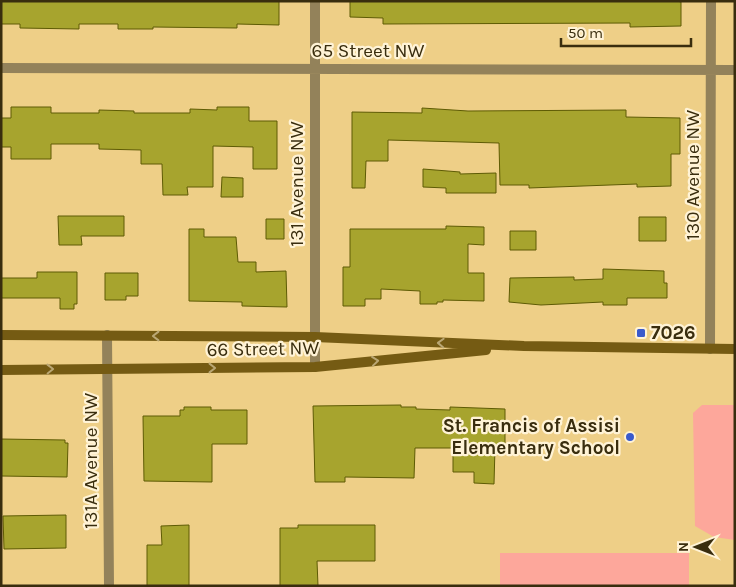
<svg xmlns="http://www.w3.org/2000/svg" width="736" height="587" viewBox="0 0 736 587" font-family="Karla,sans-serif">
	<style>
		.green { fill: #fda79b }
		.building { fill: #a7a42e; stroke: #5e5b04 }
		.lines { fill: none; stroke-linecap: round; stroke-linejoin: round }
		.street { stroke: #93825a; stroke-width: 10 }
		.secondary { stroke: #755b13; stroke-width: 10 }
		.oneway { stroke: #baa774 }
		.poi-dot { fill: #3a5acc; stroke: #fff3d6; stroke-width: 2 }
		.labels { text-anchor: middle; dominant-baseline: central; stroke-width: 4.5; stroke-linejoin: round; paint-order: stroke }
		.street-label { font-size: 19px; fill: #392d0e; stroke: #fff3d6 }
		.poi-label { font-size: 19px; font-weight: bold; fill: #392d0e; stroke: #fff3d6; text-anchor: start }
	</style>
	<rect width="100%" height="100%" fill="#eecf87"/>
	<!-- green -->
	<path class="green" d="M702,405h33v135l-21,-3 -19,-11 -2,-113z
		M500,553h189v33h-189z"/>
	<!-- building -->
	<path class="building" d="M1,1h278v24l-42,-1v4l-84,-1v2h-35v-5h-39v5l-59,-1v-4h-19z
		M350,1h327l4,1v24l-51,1v-4l-247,1v-6l-33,-1z
		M11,107h40v6h48v-3l35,1v2h56v-4l27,1v-3h32v14h28v48h-24v-22l-40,-1v41h-26l1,8h-25l-1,-31h-21v-14l-42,-1v-5h-48v15h-40v-12h-10v-29h10z
		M422,108l46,3 158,-1v7l54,1v36h-9v32l-34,1v-3l-108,4v-3h-29l-1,-42 -111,-3v21h-22l-1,27h-13v-76l70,1z
		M423,169l37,3v2l36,-1v20h-50v-5l-23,-1z
		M222,177l21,1v19h-22z
		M58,216h66v20h-43l1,9h-23z
		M639,217h27v24h-27z
		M266,219h18v20h-18z
		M446,226l38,1v18l-16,-1v29h16v28l-41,-1v2h-6v2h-17v-13l-39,-2v10h-16v7h-22v-39h7v-38h96z
		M189,229h15v8h32l2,25h18v10l30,-1 1,36 -45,-1v-4l-53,-1z
		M510,231h26v19h-26z
		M603,269l61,2v12h3v15h-40v7h-24v-3l-62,3 -32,-3 1,-24 64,-1v3l29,-1z
		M37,272h40v32h-3v5h-14v-11h-59v-20h36z
		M105,273h33v23h-12v4h-21z
		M401,405v2h15v2l34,1v-3l55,2v39l-10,-1 -1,37 -20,-1v-11h-21v-24h-38l-1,30 -69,-1v5h-30l-2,-76z
		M184,407h27v3h36v34h-35v38l-68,-1 -1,-65h37v-6h4z
		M1,439l64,1v3h3l-1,34 -66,-1z
		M66,515v33l-62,1 -1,-33z
		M189,525v61h-42v-41h15l-1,-19z
		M298,525h77v36h-58l1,25h-38v-58h18z"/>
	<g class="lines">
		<!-- street -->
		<path class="street" d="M1,68l734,2
			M107,335l2,251
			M710,349l1,-348
			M315,367v-366"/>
		<!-- secondary -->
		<path class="secondary" d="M1,335l314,2 209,9 211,3
			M1,370l314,-3 171,-17"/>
	</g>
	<!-- one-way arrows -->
	<defs><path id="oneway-chevron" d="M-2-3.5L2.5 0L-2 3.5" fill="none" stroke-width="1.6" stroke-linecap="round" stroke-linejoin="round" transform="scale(1.25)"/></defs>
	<g class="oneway">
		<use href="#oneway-chevron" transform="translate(156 336) rotate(-180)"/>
		<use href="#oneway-chevron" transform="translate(441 343) rotate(-178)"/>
		<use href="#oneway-chevron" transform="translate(375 361) rotate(-6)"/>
		<use href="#oneway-chevron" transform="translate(212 368)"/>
		<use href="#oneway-chevron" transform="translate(50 369) rotate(-1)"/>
	</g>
	<!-- markers -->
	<g class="poi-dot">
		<rect x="636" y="328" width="10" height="10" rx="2.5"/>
		<circle cx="630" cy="437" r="5"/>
	</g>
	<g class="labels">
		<!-- street labels -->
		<g class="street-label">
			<text x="368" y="51">65 Street NW</text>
			<text transform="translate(693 175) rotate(-90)">130 Avenue NW</text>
			<text transform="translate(297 184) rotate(-90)">131 Avenue NW</text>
			<text transform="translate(263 349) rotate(-1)">66 Street NW</text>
			<text transform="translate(91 461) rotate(-90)">131A Avenue NW</text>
		</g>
		<!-- poi labels -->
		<g class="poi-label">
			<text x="651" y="333">7026</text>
			<text x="620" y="426" text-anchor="end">St. Francis of Assisi<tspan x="620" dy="22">Elementary School</tspan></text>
		</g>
	</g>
	<!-- border -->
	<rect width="736" height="587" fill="none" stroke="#392d0e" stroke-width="5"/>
	<!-- north arrow -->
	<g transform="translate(696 547) rotate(270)" stroke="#fff3d6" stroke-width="4" paint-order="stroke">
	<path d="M0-4L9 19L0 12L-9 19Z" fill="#392d0e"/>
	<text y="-8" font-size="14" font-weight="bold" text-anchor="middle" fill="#392d0e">N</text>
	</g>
	<!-- scale -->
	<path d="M561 38v8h130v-8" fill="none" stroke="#392d0e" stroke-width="2.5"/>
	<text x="568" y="38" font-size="15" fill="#392d0e" stroke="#fff3d6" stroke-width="4" paint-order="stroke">50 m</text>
</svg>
